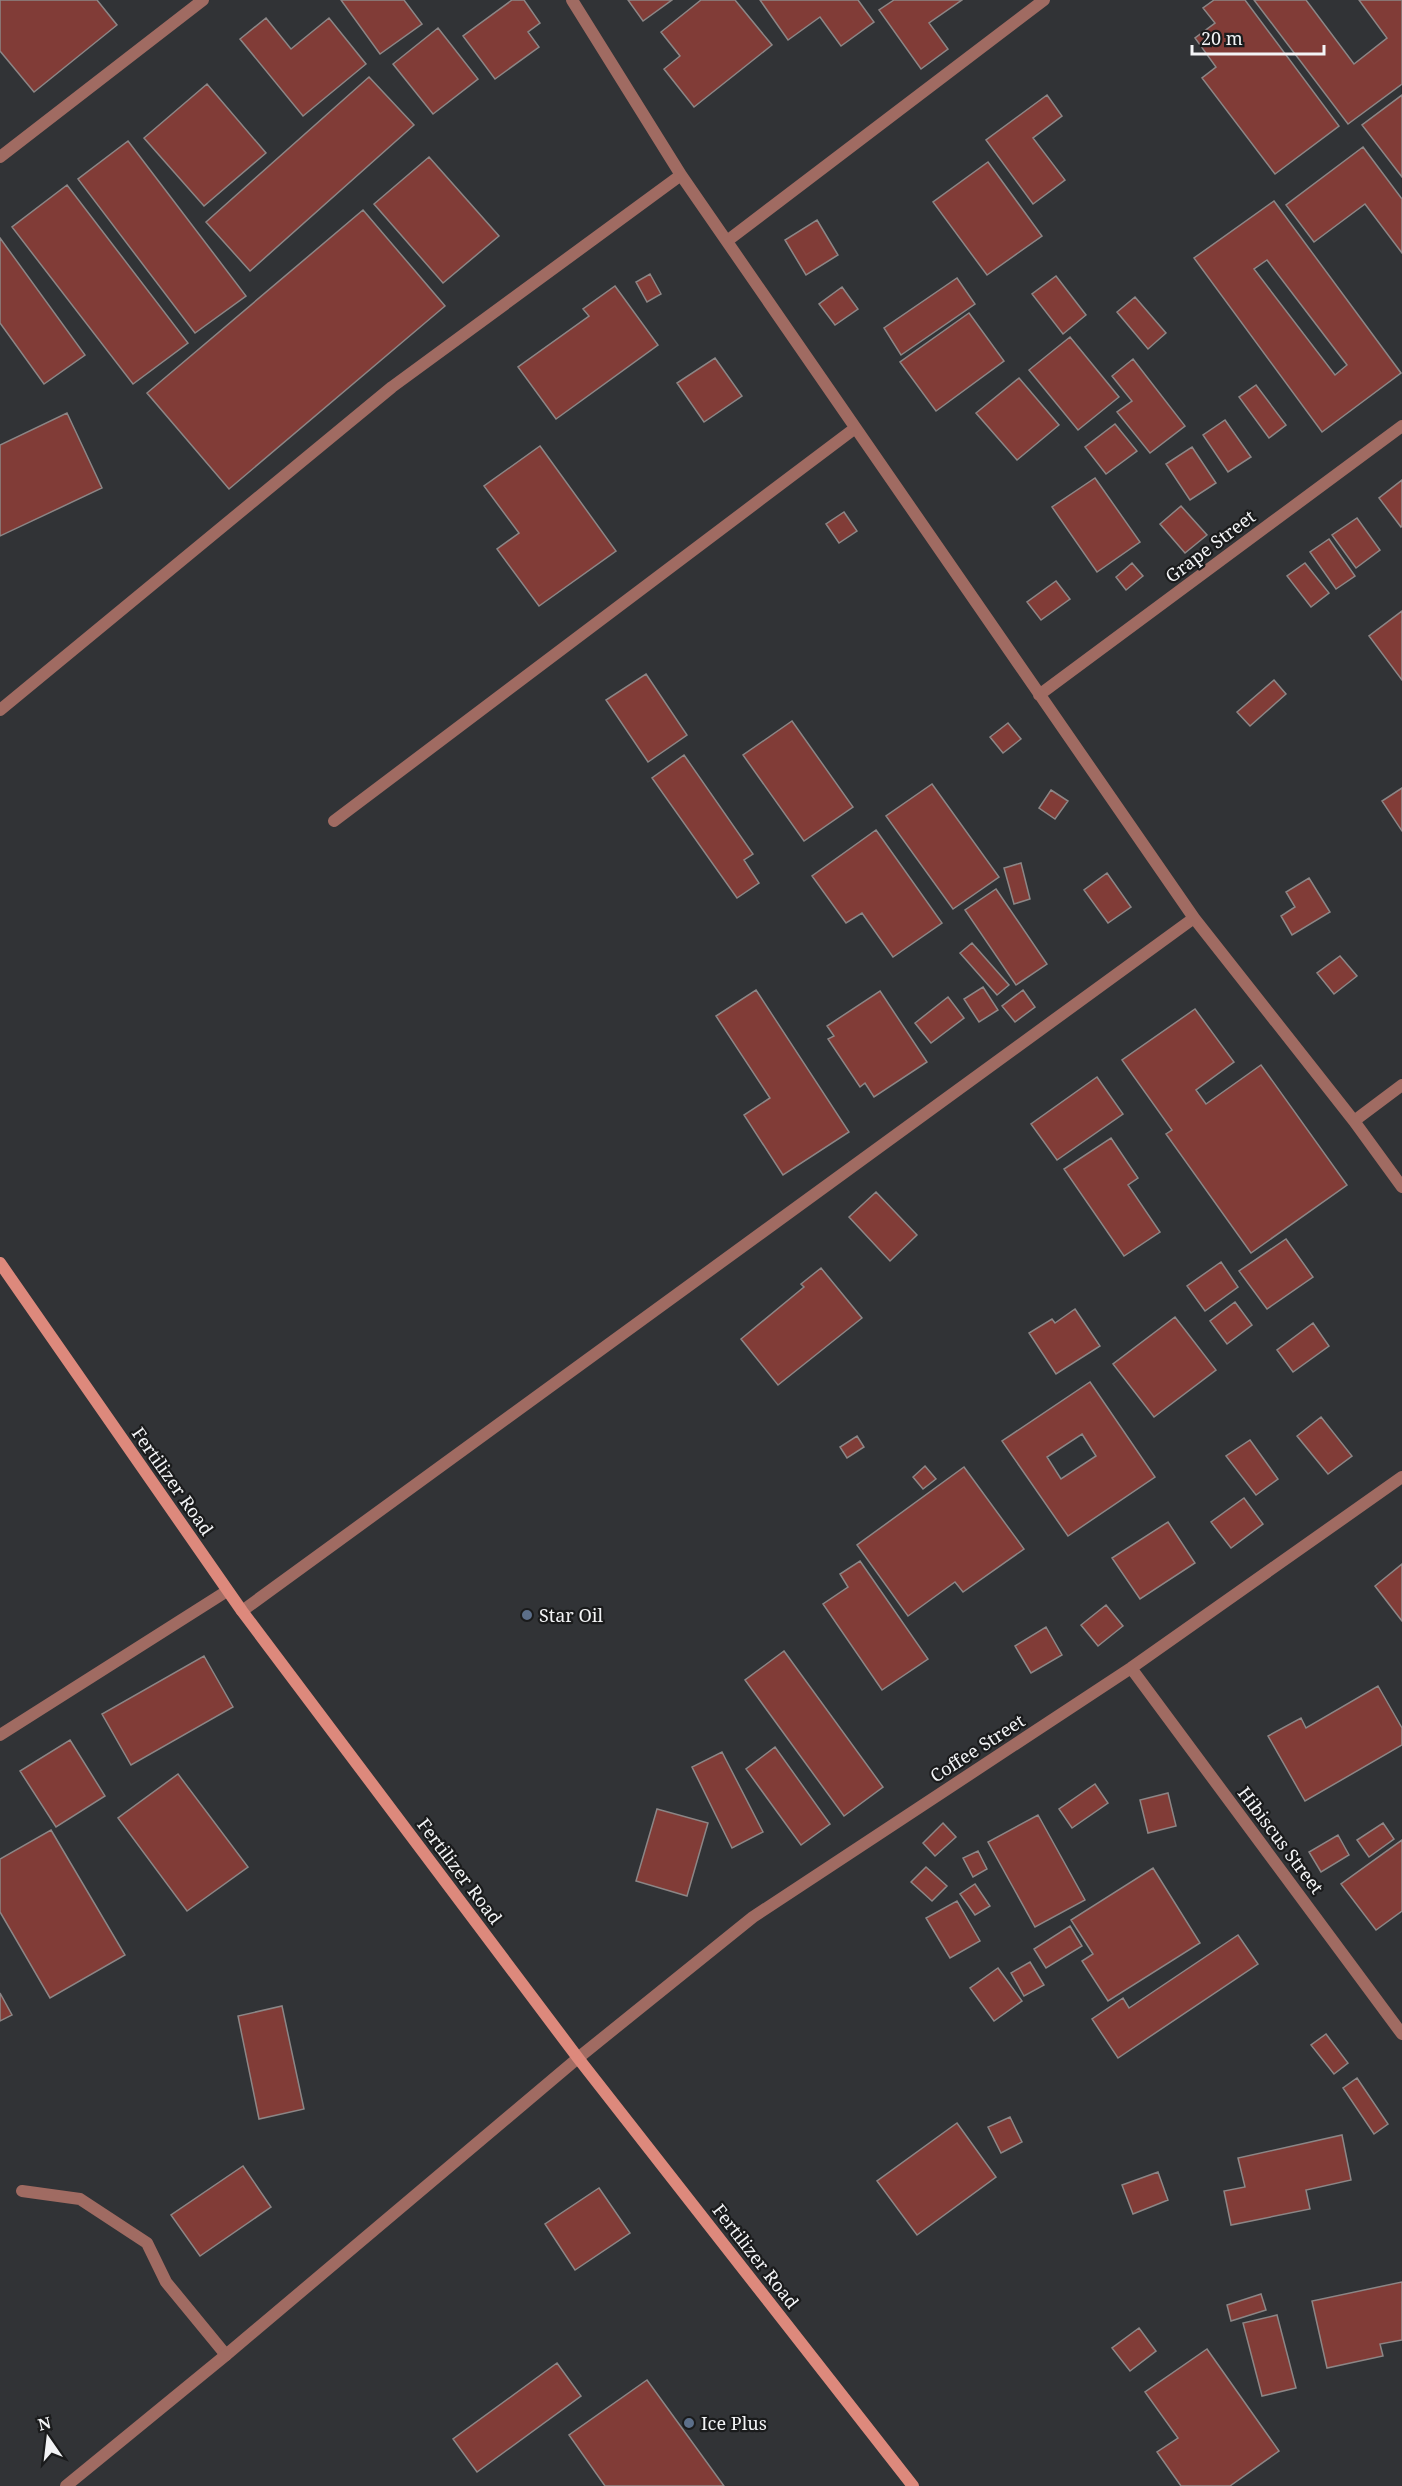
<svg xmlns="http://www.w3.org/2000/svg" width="1402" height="2486" viewBox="0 0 1402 2486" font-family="'Noto Serif',serif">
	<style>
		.building { fill: #813c37; stroke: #8c8686; stroke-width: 1.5; fill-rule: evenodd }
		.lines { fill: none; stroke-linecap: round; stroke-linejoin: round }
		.lane { stroke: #a06b62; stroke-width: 12 }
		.street { stroke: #a06b62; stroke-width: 12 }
		.secondary { stroke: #dd897c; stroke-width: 12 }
		.service-dot { fill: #5c6f8a; stroke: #1a1b1c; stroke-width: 2 }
		.labels { text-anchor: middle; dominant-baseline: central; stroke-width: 4.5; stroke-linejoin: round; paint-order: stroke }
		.street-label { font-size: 18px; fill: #f3f4f6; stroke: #1a1b1c }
		.poi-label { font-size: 18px; fill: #f3f4f6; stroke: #1a1b1c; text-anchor: start }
	</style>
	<rect width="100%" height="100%" fill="#313336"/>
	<!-- building -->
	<path class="building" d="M0,0h97l20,25 -83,67 -34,-41z
		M341,0h63l18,24 -42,30z
		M512,0h12l16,23 -12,9 11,15 -44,32 -32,-43z
		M628,0h44l-29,21z
		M701,0h34l37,45 -78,62 -30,-38 16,-13 -19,-24z
		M760,0h98l16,22 -33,24 -21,-29 -32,23z
		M894,0h68l-33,23 19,26 -27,20 -42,-59z
		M1214,0h31l94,126 -64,48 -73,-96 14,-11 -21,-29 20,-15 -12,-15z
		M1254,0h52l48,64 33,-26 -28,-38h43v84l-54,40z
		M266,18l25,31 38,-31 37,46 -63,52 -63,-77z
		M438,28l40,51 -45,35 -40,-50z
		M369,77l45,48 -164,146 -44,-49z
		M207,84l59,69 -62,53 -60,-68z
		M1047,95l15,21 -29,22 32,42 -32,24 -47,-64z
		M1402,95v82l-40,-52z
		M128,141l118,155 -51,37 -117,-154z
		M1363,147l39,52v54l-37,-49 -51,38 -28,-37z
		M429,157l70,79 -56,47 -69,-79z
		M988,162l54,74 -55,39 -54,-73z
		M67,185l121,158 -55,41 -121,-157z
		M1274,201l127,172 -79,59 -128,-174zM1267,260l80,105 -12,10 -81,-106z
		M363,210l82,96 -216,183 -82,-96z
		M817,220l21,35 -32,20 -21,-35z
		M0,238l85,117 -41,29 -44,-61z
		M650,274l11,20 -14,8 -11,-20z
		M1056,276l30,39 -23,19 -31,-40z
		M957,278l18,26 -74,51 -17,-27z
		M615,286l43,59 -102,74 -38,-52 71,-51 -6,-7z
		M842,287l16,22 -23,16 -16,-21z
		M1135,297l31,36 -18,16 -31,-37z
		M969,313l35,48 -68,50 -36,-49z
		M1070,337l49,60 -41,33 -49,-60z
		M715,358l27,38 -38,26 -27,-39z
		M1133,359l52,67 -35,27 -33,-41 15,-11 -20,-25z
		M1019,378l40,47 -42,35 -41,-47z
		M1256,385l30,40 -17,13 -30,-41z
		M67,413l35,75 -102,48v-91z
		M1225,420l26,37 -23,15 -25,-37z
		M1115,424l22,27 -31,23 -21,-27z
		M540,446l76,105 -77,55 -42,-57 22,-16 -35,-47z
		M1192,447l24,36 -26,17 -24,-36z
		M1095,478l45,64 -43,30 -45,-65z
		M1402,480v46l-1,1 -22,-29z
		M1181,506l26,29 -22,18 -25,-29z
		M844,512l13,19 -18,12 -13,-19z
		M1357,518l23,32 -24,18 -24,-33z
		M1329,539l26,37 -19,13 -26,-37z
		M1132,563l11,13 -17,14 -10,-13z
		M1305,563l24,30 -18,14 -24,-31z
		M1056,581l14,18 -29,21 -14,-18z
		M1402,611v69l-33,-44z
		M646,674l41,61 -39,27 -42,-62z
		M1274,680l12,14 -36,32 -13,-14z
		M792,721l61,86 -49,34 -61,-86z
		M1008,723l13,16 -18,14 -13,-16z
		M684,755l69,99 -9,6 15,23 -22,15 -85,-120z
		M932,784l67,93 -46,32 -67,-93z
		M1402,788v43l-20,-30z
		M1051,790l17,11 -13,18 -16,-11z
		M876,830l66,93 -49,34 -31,-44 -16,10 -34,-47z
		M1021,863l9,36 -16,5 -10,-36z
		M1107,873l24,34 -23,16 -24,-33z
		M1309,878l21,34 -38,23 -11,-19 14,-9 -9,-15z
		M996,889l51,75 -31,21 -51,-75z
		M972,943l37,42 -12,10 -37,-42z
		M1340,956l17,20 -23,18 -17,-21z
		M983,987l15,23 -19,12 -15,-23z
		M756,990l93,142 -66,43 -39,-60 26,-17 -54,-82z
		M1023,990l12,17 -20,15 -13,-16z
		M880,991l47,71 -53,35 -9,-14 -5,4 -32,-48 6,-3 -7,-10z
		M948,997l16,21 -33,25 -16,-20z
		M1195,1009l39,53 -38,28 10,14 55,-39 86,120 -96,68 -85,-119 6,-4 -50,-70z
		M1097,1077l26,37 -66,46 -26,-36z
		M1111,1138l27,40 -10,7 32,47 -36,24 -60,-87z
		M876,1192l41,43 -27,26 -41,-44z
		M1286,1239l27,38 -46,32 -28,-38z
		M1221,1262l17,25 -33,24 -18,-25z
		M821,1268l41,50 -84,67 -37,-46 63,-52 -3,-3z
		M1235,1302l17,23 -25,19 -17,-23z
		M1075,1309l25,37 -44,28 -27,-41 23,-14 3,4z
		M1175,1317l41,53 -62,47 -41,-53z
		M1313,1323l16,23 -36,26 -16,-22z
		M1090,1382l65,95 -87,59 -66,-95zM1082,1434l14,22 -35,23 -14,-22z
		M1321,1417l31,39 -24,18 -31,-38z
		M857,1436l7,11 -17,11 -7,-11z
		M1250,1440l28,39 -22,16 -30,-39z
		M925,1466l11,13 -13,10 -10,-12z
		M964,1467l60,82 -61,43 -8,-10 -47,34 -51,-71z
		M1244,1498l19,26 -32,24 -20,-26z
		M1168,1522l27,41 -55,36 -28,-41z
		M860,1561l68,98 -46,31 -59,-86 25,-17 -8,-13z
		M1402,1564v57l-27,-35z
		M1106,1605l17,21 -25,20 -17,-21z
		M1046,1627l16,28 -31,18 -16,-27z
		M784,1651l99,136 -39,29 -99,-136z
		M204,1656l29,51 -102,58 -29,-51z
		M1378,1686l24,42v17l-97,56 -37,-65 33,-18 5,10z
		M70,1740l35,56 -49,31 -36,-56z
		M775,1747l55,77 -29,21 -55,-76z
		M722,1752l41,80 -31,16 -40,-81z
		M178,1774l70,93 -61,44 -69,-93z
		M1095,1784l13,19 -36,25 -13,-19z
		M1168,1793l8,33 -28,7 -8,-33z
		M657,1809l51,14 -21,73 -51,-15z
		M1038,1815l47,85 -50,27 -47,-85z
		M943,1823l13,14 -21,19 -12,-13z
		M1383,1823l11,16 -25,18 -12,-17z
		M51,1830l74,125 -75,43 -50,-86v-53z
		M1338,1835l11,20 -28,17 -12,-20z
		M1402,1840v71l-26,19 -35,-46z
		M978,1851l9,18 -14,8 -10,-19z
		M926,1867l21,19 -15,15 -21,-19z
		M1153,1868l47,75 -92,58 -26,-40 11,-7 -22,-34z
		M975,1884l15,22 -15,9 -15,-21z
		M957,1901l23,40 -30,17 -24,-40z
		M1070,1926l12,20 -36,22 -12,-19z
		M1238,1935l20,29 -140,94 -26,-39 31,-21 6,10z
		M1030,1962l14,23 -20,11 -13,-23z
		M998,1968l24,33 -28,20 -24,-33z
		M0,1993l12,22 -12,6z
		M282,2006l22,103 -45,10 -21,-103z
		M1326,2034l22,29 -14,11 -23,-29z
		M1357,2078l31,46 -14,10 -31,-46z
		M1010,2117l12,25 -21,11 -13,-26z
		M957,2123l39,54 -79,58 -40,-54z
		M1342,2135l9,45 -45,10 4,19 -79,16 -7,-34 21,-4 -7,-29z
		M243,2166l28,41 -71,49 -29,-41z
		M1158,2172l10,28 -35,14 -11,-29z
		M599,2188l31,45 -55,37 -30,-46z
		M1402,2282v58l-22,4 3,12 -56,12 -15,-67z
		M1261,2294l5,16 -35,11 -4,-16z
		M1277,2315l19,73 -34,8 -19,-73z
		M1139,2328l17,23 -26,20 -18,-23z
		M1207,2349l72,102 -49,35h-49l-24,-34 21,-14 -33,-46z
		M557,2363l24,33 -104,76 -24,-33z
		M647,2380l77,106h-119l-36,-51z"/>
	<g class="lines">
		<!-- lane -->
		<path class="lane" d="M22,2191l58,8 67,44 19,39 60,73"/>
		<!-- street -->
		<path class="street" d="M572,0l109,175
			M0,157l203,-157
			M727,241l317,-241
			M1039,695l363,-269
			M0,710l392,-323 289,-212 513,743
			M334,821l520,-392
			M1354,1121l48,-36
			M242,1611l952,-693 160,203 48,66
			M1131,1668l271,366
			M0,1735l227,-144
			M66,2486l160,-131 352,-297 175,-141 378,-249 271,-191"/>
		<!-- secondary -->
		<path class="secondary" d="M0,1263l242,348 336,447 335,428"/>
	</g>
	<!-- markers -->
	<g class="service-dot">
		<circle cx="527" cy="1615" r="6"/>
		<circle cx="689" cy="2423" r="6"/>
	</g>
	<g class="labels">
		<!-- street labels -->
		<g class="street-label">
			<text transform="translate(1210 546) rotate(-37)">Grape Street</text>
			<text transform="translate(173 1481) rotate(55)">Fertilizer Road</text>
			<text transform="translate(977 1748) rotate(-33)">Coffee Street</text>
			<text transform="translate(1281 1840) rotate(53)">Hibiscus Street</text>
			<text transform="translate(460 1871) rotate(53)">Fertilizer Road</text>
			<text transform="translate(756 2256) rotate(52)">Fertilizer Road</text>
		</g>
		<!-- poi labels -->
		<g class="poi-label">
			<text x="539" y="1615">Star Oil</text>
			<text x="701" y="2423">Ice Plus</text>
		</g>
	</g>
	<!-- north arrow -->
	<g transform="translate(48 2438) rotate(346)" stroke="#1a1b1c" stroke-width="4.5" paint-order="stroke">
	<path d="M0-4.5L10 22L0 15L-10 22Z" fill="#f3f4f6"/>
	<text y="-9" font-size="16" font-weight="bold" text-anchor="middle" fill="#f3f4f6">N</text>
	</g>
	<!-- scale -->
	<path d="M1192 45v9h132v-9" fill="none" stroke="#f3f4f6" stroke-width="3"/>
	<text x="1201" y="45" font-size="18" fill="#f3f4f6" stroke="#1a1b1c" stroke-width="4.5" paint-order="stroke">20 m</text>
</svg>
